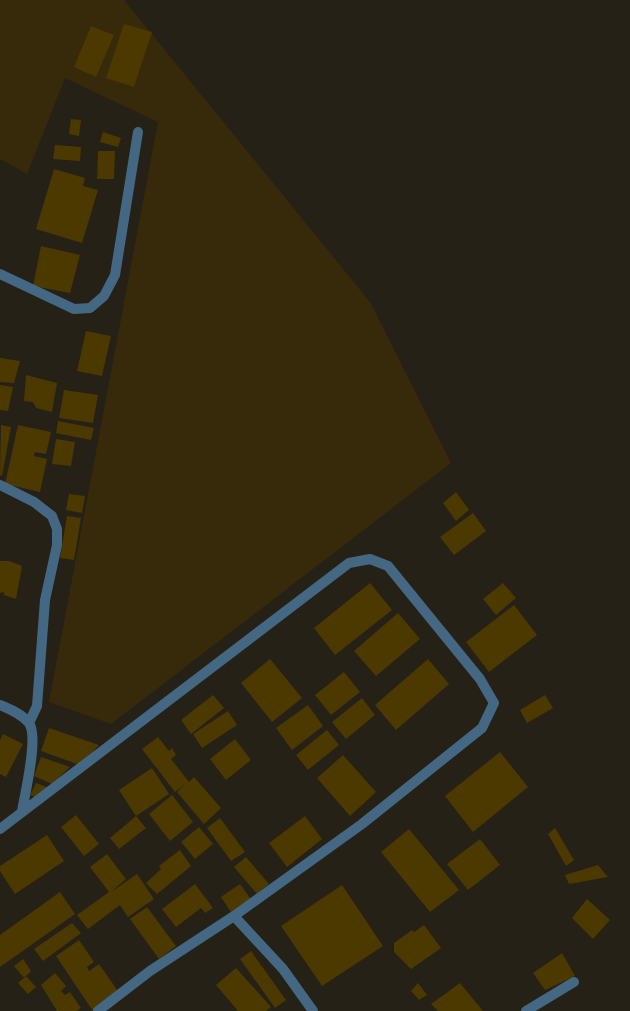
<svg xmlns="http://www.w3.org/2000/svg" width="630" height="1011" viewBox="0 0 630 1011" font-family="Quicksand,sans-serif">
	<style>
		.green { fill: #362a0a }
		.building { fill: #4b3900 }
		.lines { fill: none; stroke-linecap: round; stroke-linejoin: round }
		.street { stroke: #446883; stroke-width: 10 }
	</style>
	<rect width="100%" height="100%" fill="#262117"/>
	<!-- green -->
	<path class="green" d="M0,0h124l246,302 81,161 -340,261 -62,-22 109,-580 -93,-44 -38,96 -27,-15z"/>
	<!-- building -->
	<path class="building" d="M124,24l28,8 -18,55 -28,-9z
		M91,26l23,9 -18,42 -22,-10z
		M71,119l10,1 -2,16 -10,-2z
		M103,132l18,6 -3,9 -18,-5z
		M55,145l26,2 -1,14 -27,-2z
		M98,151h17l-1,28h-17z
		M54,169l31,9 -2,8 15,4 -16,53 -46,-14z
		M41,246l39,9 -10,38 -37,-7z
		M86,331l25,5 -9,40 -25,-5z
		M0,358l20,3 -6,22 -14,-1z
		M26,375l31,8 -5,29 -16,-4 -3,-6 -9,-1z
		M0,385l13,2 -5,24 -8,-1z
		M64,390l34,5 -5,28 -34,-5z
		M58,421l36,7 -3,12 -35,-7z
		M1,425l10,2 -9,49 -2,-1z
		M18,425l33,7 -5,22 -11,-2 -1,4 13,3 -7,33 -35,-8z
		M56,439l19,3 -4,24 -19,-2z
		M456,492l13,18 -13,11 -13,-18z
		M69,494l16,2 -3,17 -16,-3z
		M473,513l13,18 -32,24 -14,-18z
		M67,516l14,2 -7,42 -14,-2z
		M0,561h9l13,5 -6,33 -12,-4v-3l-4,1z
		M370,583l22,27 -57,45 -21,-27z
		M503,583l13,15 -20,17 -13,-16z
		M514,605l23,30 -48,37 -23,-30z
		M398,613l22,26 -44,37 -22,-25z
		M270,659l32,39 -30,24 -31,-39z
		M428,659l21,25 -53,46 -21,-25z
		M344,672l16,20 -29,23 -16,-20z
		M213,695l11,13 -33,26 -10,-14z
		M545,695l8,13 -26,15 -7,-13z
		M362,698l13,17 -29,24 -14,-17z
		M308,705l15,21 -31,24 -16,-22z
		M228,711l9,14 -35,23 -9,-14z
		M49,728l50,17 -19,20 -39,-14z
		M327,730l12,15 -31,25 -12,-15z
		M3,734l20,10 -17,33 -6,-3v-34z
		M158,737l11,14 3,-3 4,7 -5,4 18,23 5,-5 27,31 -17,16 -27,-32 8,-8 -10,8 -33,-43z
		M235,739l16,21 -25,20 -16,-21z
		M500,752l28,35 -55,45 -28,-36z
		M343,755l33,37 -26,24 -33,-38z
		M41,757l29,10 -18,17 -18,-8z
		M152,768l17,26 -33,22 -17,-26z
		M36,783l13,5 -12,10 -7,-3z
		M172,795l21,27 -23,19 -21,-27z
		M76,815l23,29 -15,12 -23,-29z
		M136,816l10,12 -27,21 -9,-11z
		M305,816l17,23 -35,28 -18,-24z
		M220,818l25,34 -14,9 -24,-33z
		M199,827l14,17 -18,15 -14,-17z
		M555,828l19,32 -8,6 -18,-32z
		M409,829l50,61 -29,22 -49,-60z
		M47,835l17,26 -49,33 -15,-23v-5z
		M480,839l20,26 -32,25 -21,-26z
		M180,850l11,16 -34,28 -11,-11 15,-14 -2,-3z
		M107,854l19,25 -15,13 26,-18 17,25 -26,18 -8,-12 -32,24 -11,-14 32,-23 -19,-25z
		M246,857l23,27 -12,10 -23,-27z
		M598,865l10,12 -39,7 -4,-9z
		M195,884l18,24 -8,5 -4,-5 -25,19 -14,-18z
		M240,884l13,18 -20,13 -12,-18z
		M342,885l41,61 -61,40 -41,-60z
		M60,892l15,22 -75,53v-32z
		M587,899l23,21 -17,19 -21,-21z
		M147,907l29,39 -17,13 -29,-40z
		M72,923l9,10 -38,28 -9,-12z
		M424,925l17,23 -30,21 -17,-17v-9l18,-13 2,2z
		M79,940l15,22 -7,5 2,4 10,-7 21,30 -27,17 -37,-55z
		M251,951l35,49 -11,8 -35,-49z
		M562,953l13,23 -30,14 -12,-17z
		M23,959l8,12 -5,5 10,11 -8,7 -10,-11 8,-7 -3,1 -9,-11z
		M236,968l35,39 -5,4h-28l-22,-26z
		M55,973l11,13 -5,5 4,4 5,-3 11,16 -4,3h-20l-16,-26z
		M418,983l9,12 -8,5 -8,-9z
		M460,983l23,28h-45l-7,-7z"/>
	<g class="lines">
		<!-- street -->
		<path class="street" d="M0,274l74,35 16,-1 14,-12 11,-21 23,-143
			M0,485l34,17 18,14 5,13v16l-12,55 -8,106 -8,17
			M0,705c10,4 22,9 29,18 10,14 -4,70 -7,88
			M0,829l349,-266 21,-4 18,7 92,113 14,24 -12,25 -120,96 -128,92
			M98,1011l52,-40 84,-55 49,53 30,42
			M526,1011l48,-29"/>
	</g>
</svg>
